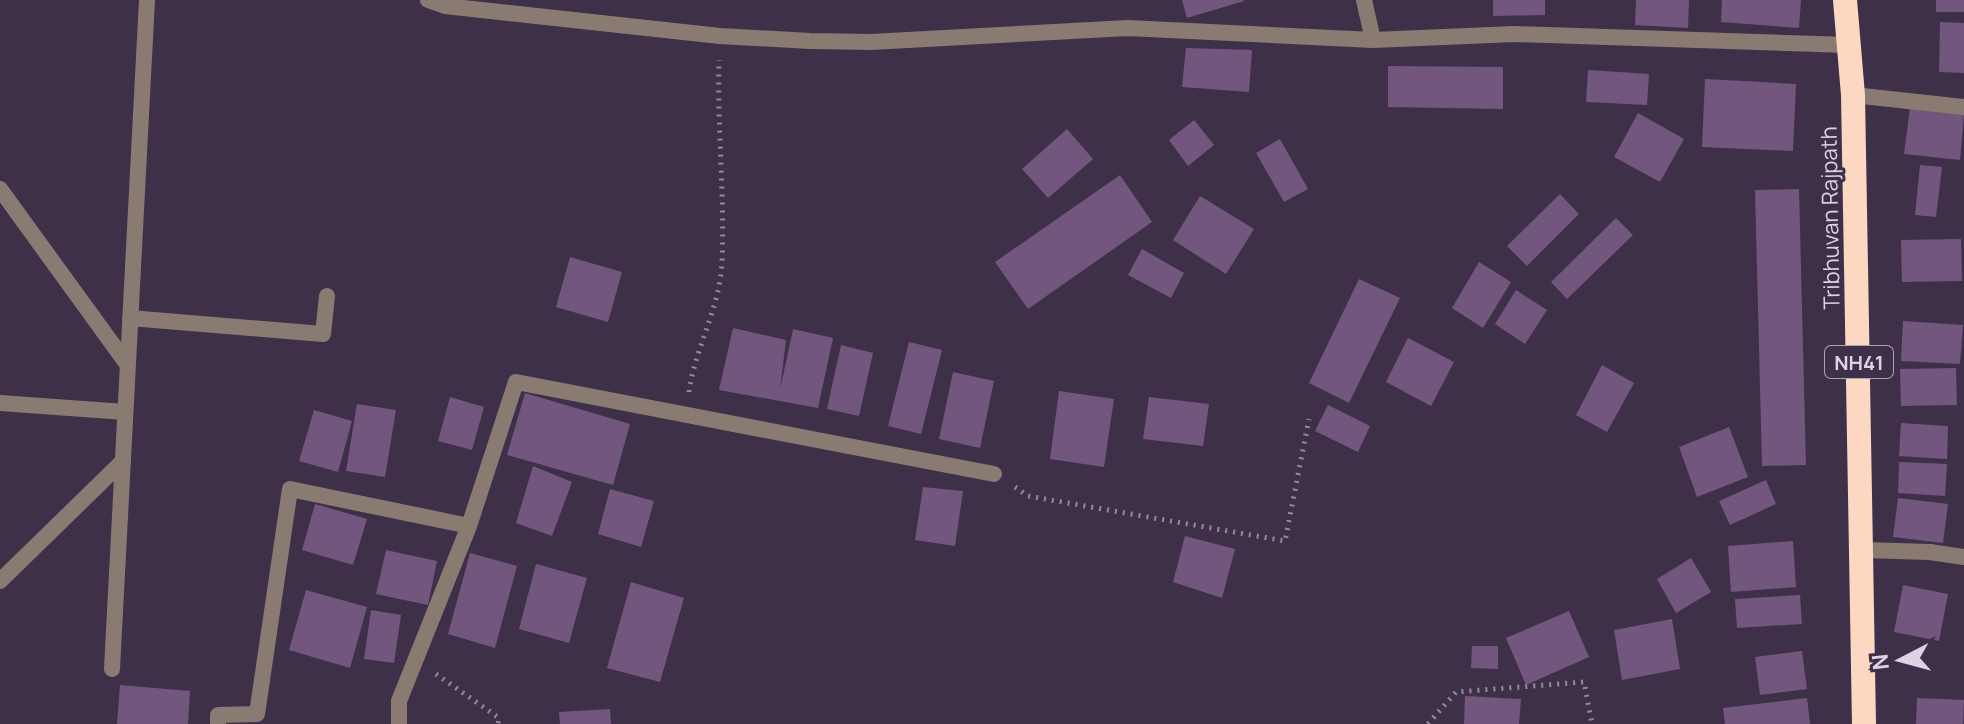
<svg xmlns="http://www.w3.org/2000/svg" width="1964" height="724" viewBox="0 0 1964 724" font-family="Manrope,sans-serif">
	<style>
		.building { fill: #72567e }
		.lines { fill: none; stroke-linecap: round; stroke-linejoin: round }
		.path { stroke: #95899e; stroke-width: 5; stroke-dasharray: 2 6; stroke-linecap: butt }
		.street { stroke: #897b72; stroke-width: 16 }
		.highway { stroke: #fcd8c3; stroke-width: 24 }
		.labels { text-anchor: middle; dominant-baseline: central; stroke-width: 6; stroke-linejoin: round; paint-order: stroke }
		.shield { fill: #3f304a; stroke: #ada2b6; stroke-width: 2 }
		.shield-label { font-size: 20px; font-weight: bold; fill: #dcd3e4 }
		.street-label { font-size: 22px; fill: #dcd3e4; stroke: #3f304a }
	</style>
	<rect width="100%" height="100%" fill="#3f304a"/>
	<!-- building -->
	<path class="building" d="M1182,0h62v1l-57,17z
		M1493,0h52v15l-52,1z
		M1636,0h53l-1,28 -53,-3z
		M1722,0h79l-2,28 -78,-6z
		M1936,0h28v12h-28z
		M1940,22l24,1v50l-25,-1z
		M1186,48l66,2 -3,42 -67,-5z
		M1388,66l115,1v42l-115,-2z
		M1588,70l61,4 -2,31 -61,-3z
		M1705,79l91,5 -3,67 -91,-4z
		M1910,107l54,7 -4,46 -56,-6z
		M1638,113l46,26 -24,43 -46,-25z
		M1194,120l20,25 -26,21 -19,-26z
		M1067,129l26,30 -45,39 -26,-29z
		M1280,139l28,50 -24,13 -28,-49z
		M1920,165l22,2 -6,50 -21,-2z
		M1120,175l32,47 -124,87 -33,-47z
		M1799,189l7,276 -44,1 -7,-276z
		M1560,194l19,20 -52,52 -20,-20z
		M1200,196l54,33 -28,45 -53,-34z
		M1616,218l17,17 -66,64 -16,-17z
		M1961,239l1,42 -60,1 -1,-42z
		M1142,249l42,24 -13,25 -43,-23z
		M570,257l52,15 -14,50 -52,-15z
		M1479,262l32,20 -28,46 -31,-20z
		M1359,279l41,19 -51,105 -40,-20z
		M1516,290l31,20 -22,34 -30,-20z
		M1903,321l60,4 -3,39 -59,-3z
		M733,328l53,12 -6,50 13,-61 40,9 -15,70 -99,-18z
		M1408,338l46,24 -23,44 -45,-24z
		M909,342l33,8 -21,84 -33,-8z
		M841,345l32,8 -14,63 -32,-7z
		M1602,365l32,18 -27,49 -31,-17z
		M1956,368l1,37 -56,1 -1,-37z
		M953,372l41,9 -14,67 -41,-9z
		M1059,391l55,8 -10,68 -54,-8z
		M525,393l105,31 -17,61 -106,-30z
		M450,397l34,10 -12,43 -34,-9z
		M1149,397l60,7 -6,42 -60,-7z
		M357,404l39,6 -11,67 -39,-6z
		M1328,405l42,21 -12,26 -43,-21z
		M314,410l38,11 -14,51 -39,-11z
		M1901,423l47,3 -1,33 -48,-3z
		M1729,427l19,50 -51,20 -18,-50z
		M1899,462l48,2 -2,32 -47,-3z
		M533,466l39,16 -20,54 -36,-13z
		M1766,480l10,24 -46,21 -11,-24z
		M923,487l40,4 -8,55 -40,-6z
		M610,489l44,12 -13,46 -43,-13z
		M1898,498l50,6 -5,39 -50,-6z
		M315,504l52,15 -14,46 -51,-15z
		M1185,536l50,13 -13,49 -49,-16z
		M1793,541l3,46 -65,5 -3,-46z
		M386,550l51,11 -9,44 -52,-11z
		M470,553l47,13 -22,82 -47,-14z
		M1691,558l20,34 -35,21 -19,-34z
		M536,564l51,14 -18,65 -50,-14z
		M631,582l53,16 -24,84 -53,-14z
		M1903,585l45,9 -9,47 -45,-9z
		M306,590l61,17 -17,61 -61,-18z
		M1800,595l2,29 -65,4 -2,-29z
		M371,610l30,5 -7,48 -30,-4z
		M1569,611l20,46 -63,28 -20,-47z
		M1672,619l8,50 -58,11 -8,-50z
		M1472,646h26v23l-27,-1z
		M1802,651l5,38 -47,6 -5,-38z
		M120,685l70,6 -2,33h-71z
		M1465,696l56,3 -2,25h-55z
		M1807,698l3,26h-85l-2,-16z
		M1917,698l47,2 -1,24h-47z
		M610,709l1,15h-51l-1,-12z"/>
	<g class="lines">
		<!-- path -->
		<path class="path" d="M689,392c6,-44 31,-84 33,-130 3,-67 -5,-135 -3,-202
			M1015,487l13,9 257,45 24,-122
			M436,674l63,44 -1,6
			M1428,724l28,-32 128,-10 8,42"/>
		<!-- street -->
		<path class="street" d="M428,0l17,6 275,30 90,5 61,1 257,-14 245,12 141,-6 334,11
			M1364,0l9,40
			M1853,95l111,12
			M0,189l127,175
			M130,318l193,16 4,-38
			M0,403l125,9
			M1863,550l67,2 34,5
			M0,581l123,-120
			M112,669l35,-669
			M218,724v-9l39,-1 33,-225 179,37
			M399,724v-23l70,-175 47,-144 478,92"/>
		<!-- highway -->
		<path class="highway" d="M1845,0l8,95 11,629"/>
	</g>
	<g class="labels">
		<!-- shield labels -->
		<rect class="shield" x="1825" y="346" width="68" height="32" rx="6"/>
		<g class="shield-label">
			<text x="1859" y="362">NH41</text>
		</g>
		<!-- street labels -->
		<g class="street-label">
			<text transform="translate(1830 218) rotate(-91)">Tribhuvan Rajpath</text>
		</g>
	</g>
	<!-- north arrow -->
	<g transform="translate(1900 660) rotate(264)" stroke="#3f304a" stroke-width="6" paint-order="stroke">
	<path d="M0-6L14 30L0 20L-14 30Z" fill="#dcd3e4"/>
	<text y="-12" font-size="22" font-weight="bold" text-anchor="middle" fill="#dcd3e4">N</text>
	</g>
</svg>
